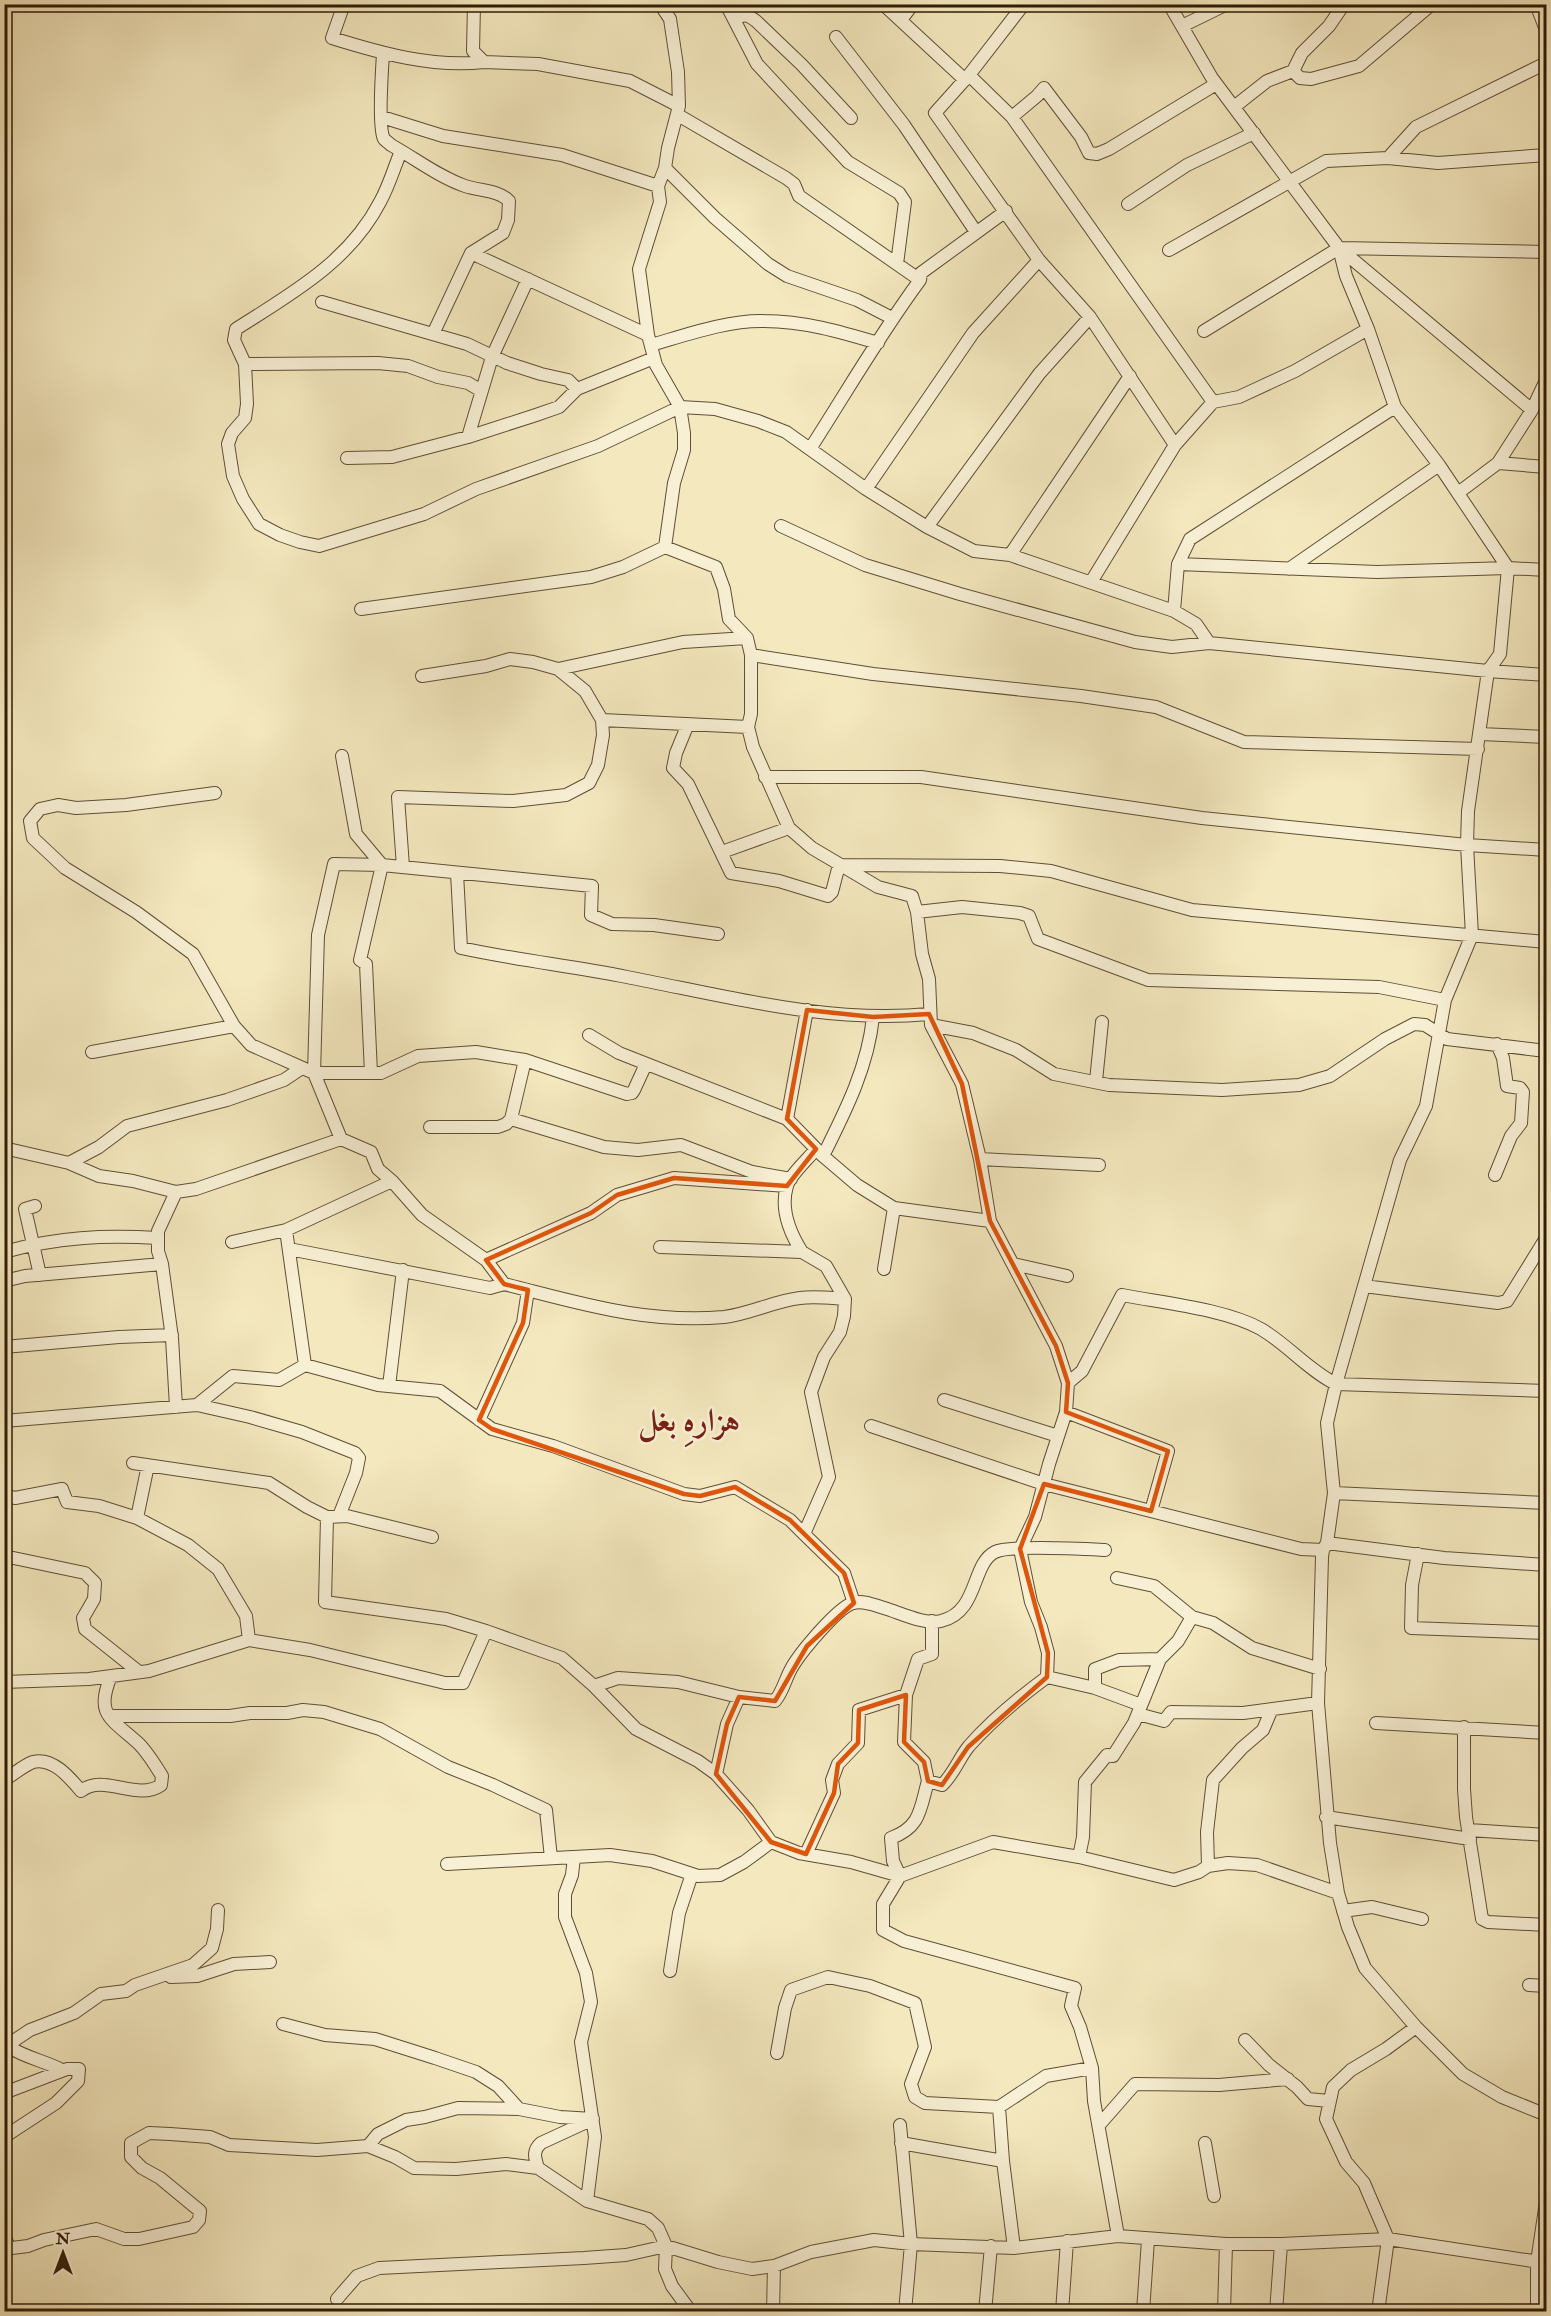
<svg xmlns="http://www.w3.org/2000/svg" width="1551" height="2316" viewBox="0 0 1551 2316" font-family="'IM FELL Double Pica',Amiri,serif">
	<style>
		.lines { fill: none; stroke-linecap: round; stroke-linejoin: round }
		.minor-casing { stroke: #604e34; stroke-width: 14 }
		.minor { stroke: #f8f0d5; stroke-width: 12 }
		.marked { fill: none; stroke: #df560c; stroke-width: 4.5; stroke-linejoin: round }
		.labels { text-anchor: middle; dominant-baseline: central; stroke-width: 5; stroke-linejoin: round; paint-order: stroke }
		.district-label { font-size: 32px; font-weight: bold; fill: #7a1f14; stroke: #f8f0d5 }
	</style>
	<rect width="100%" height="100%" fill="#f4e8be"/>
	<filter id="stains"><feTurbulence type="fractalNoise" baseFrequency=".00333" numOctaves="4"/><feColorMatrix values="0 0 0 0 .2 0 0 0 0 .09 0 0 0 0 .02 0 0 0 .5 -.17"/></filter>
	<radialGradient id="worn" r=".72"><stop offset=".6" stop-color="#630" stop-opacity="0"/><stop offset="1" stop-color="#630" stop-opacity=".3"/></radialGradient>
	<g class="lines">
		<defs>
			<path id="minor" d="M344,4l-12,34c48,15 101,30 152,24
				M474,4l-1,47 11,11 54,2 92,17 49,25
				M660,4l10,15 8,53 1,34 -11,42 -3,20 -7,18 2,16 -21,67 9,66 8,30 24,42 4,26v17l-10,33 -9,64
				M726,4l31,60 91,98 51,31 6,9 -8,62
				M883,4l82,76
				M1024,4l-55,71 -34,38 104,147 51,57 85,128
				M1169,4l43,74 127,170 7,28 22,53 27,78 44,58 69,103 -8,86 -12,17 -20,140 -1,34 5,90 -27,65 -19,106 -26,54 -64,224 -9,39 7,70 -7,50 -4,7 -1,7 -4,146 12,140 8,50 10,34 17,41 51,59 47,47 39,23 42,17 2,6
				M1536,4l10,26
				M734,19c10,-5 13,-5 22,2l46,44 49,53
				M901,20l12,-16
				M1182,26l45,-22
				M836,37l68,88 72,107
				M383,54c-1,15 -5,74 1,85 2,2 5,4 7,6 25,14 48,32 74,41 15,5 34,4 44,15l-1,19 -5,13 -32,20 -38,81
				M1293,71l7,7 11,1 48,-13 73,-62
				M969,75l43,42 201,285
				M1234,107l33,-26 26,-10 9,-18 27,-27 15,-22
				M678,115l108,63 8,6 5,12 121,84
				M382,117l61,19 119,19 96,31
				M1012,117l25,-21 7,-8 37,49 8,16 8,1 12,-5 107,-65
				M401,151c-7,17 -12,35 -21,51 -31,60 -89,92 -144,127l-2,11 11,24 2,40 -2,14 -13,15 -4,11 5,32 10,23 16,25 21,11 20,7 19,4 105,-32 52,-25 122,-43 82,-39 35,2 43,12 28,11 80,57 61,38 47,24 36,4 164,56 22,13 13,19
				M1388,158l28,-31 130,-64
				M665,168l50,50 53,46 19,12 70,24 35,18
				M1128,204l59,-39 67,-32
				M1339,248l193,162
				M1169,250l157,-89 62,-3 50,5 108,-8
				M471,253l177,82
				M322,302l145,42 40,19 34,11 27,6 9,9
				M1204,331l135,-83 207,4
				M651,345c35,-10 77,-25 113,-24 40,0 77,11 114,22
				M245,364l133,-1 30,3 30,11 30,6 12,7
				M468,437l24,-80 36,-78
				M810,449c36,-56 70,-115 110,-169l1,-7 85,-62
				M347,458l45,-1 76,-20 68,-22 23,-8 18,-18 77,-31
				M1498,463l48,4
				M866,489l107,-156 66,-73
				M1458,493l40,-30 34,-53 14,-30
				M781,526l84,39 95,29 175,48 37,5 37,-4 279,28 58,4
				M927,527l112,-153 51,-57
				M665,547l51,20 8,22 5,30 18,19 4,17v59l-3,13 5,20 36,81 23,20 66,39 34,9 5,16 5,42 7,25 2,46 31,59 18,75 10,62 66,125 12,37 -2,29 -17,52 -14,53 -15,32 11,53 10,25 7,26 -1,24c-27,20 -56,44 -78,69 -10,12 -15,28 -27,39l-14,-4c-8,28 -7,46 -37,57l2,23 7,15
				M1010,555l120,-179
				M1178,564l199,8 131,-4 38,2
				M1289,569l150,-104
				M1091,582l84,-137 38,-43 26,-5 56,-26 73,-42
				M361,609l230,-32 32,-10 42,-20
				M1174,611l4,-47 12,-25 205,-132
				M751,655l122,19 208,22 75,11 88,35 234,7
				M558,669l125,-27 64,-4
				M602,720l146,7
				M688,724l-12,29 -3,15 15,16 43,89 48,8 49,15 4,-4 7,-27 161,1 51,5 141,39 354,32
				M1480,734l66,3
				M342,756l14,78 26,31 -22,95 6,4 5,109
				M765,777h156l281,41 265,27 79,5
				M215,793l-89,12 -50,3 -18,-3 -18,4 -10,12 3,17 32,30 71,44 57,42 41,72 17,19 63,28 27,66 30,13 7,17 14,12 30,34 64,45 18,24c76,19 141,40 220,33 26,-3 50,-16 76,-19 15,-2 30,0 45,1
				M722,852l67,-24
				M403,867l-5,-70 115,4 53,-6 23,-12 9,-18 5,-30 -1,-15 -17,-29 -27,-22 -25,-7 -23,-3 -24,7 -64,10
				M457,873l4,75c55,12 111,18 166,29 99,19 201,47 302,37
				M917,912l45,-5 58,6 9,3 9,23 110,41 231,7 66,13
				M931,1025l42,8 43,17 38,24 55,11 113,5 77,-5 31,-9 55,-37 29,-15 11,1 22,14 99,12
				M589,1035l30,18 168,66 36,37 34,29 37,23 96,13
				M92,1052l142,-26
				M646,1064l-12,26 -2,3 -5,1 -102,-34 -49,-8 -58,4 -37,17h-67l4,-138 16,-71 48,1 210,21 -1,29 21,9 42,1 64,9
				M1096,1081l6,-59
				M511,1119l93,28 34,3 43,-5 71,27 39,7
				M787,1119l20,-109
				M430,1127h68l8,-3 5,-5 14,-59
				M4,1145l4,4 61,14 30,13 34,5 43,11 20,-3 145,-50
				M823,1156c22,-44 45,-89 50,-139
				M980,1159l119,6
				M69,1163l30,-16 28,-21 100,-26 57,-20 18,-12
				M1495,1175l16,-39 10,-13 2,-31 -3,-4 -13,-2 -4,-28 -6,-14
				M176,1192l-18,39v20l4,13 10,74 4,69
				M35,1206l-10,3 15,66
				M286,1230l19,135
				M232,1242l54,-12 106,-49
				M660,1247l142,5 24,14 19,33 -1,17 -4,16 -16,25 -13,35 18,85 -25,57 40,39 10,30
				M289,1249l201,39 14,-4
				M4,1252c53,-15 100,-17 154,-14
				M802,1252c-12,-19 -22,-43 -15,-66 3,-11 22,-28 29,-37
				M486,1260l105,-47 26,-18 57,-17 113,8
				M1013,1264l54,12
				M884,1269l10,-61
				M4,1281l21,-5 137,-12
				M1364,1286l134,17 9,-2 39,-63
				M4,1347l115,-10 53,-2
				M1068,1383l14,-12 40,-76c41,8 103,14 139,34 27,16 47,41 75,55l210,7
				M389,1386l14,-116
				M944,1400l114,36
				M197,1405l36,-29 46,4 26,-15 73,20 62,6 52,38 61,17 131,48 16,2 35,-9 55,33 14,14
				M1066,1412l102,39 -17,60
				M479,1420l44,-97 5,-33
				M4,1421l193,-16 53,12 52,15 53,21 4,5 -3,15 -17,43
				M871,1426l173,58 257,65 22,1
				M133,1463l136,20 38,24 20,10 20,-1 85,21
				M1334,1493l212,10
				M4,1495l11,3 47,-9 5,13 32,4 38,12 51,27 30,24 28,47 3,24
				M327,1517l-2,85 121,17 40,12 76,27 32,28
				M137,1518l11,-53
				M1327,1543l117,15 102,7
				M1105,1550c-20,-1 -97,-5 -110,2 -24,12 -16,60 -54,69 -17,4 -40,-8 -57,-13 -10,-3 -21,-8 -31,-5 -16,5 -54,51 -62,66 -6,11 -8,22 -16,32l-36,-4 -61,-15 -60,-4 -24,8 42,43 62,32 18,13 32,36 23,32 28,11 52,9 49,14 93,-34 86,15 95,23 25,-8 9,-6 20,-3 29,2 81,28
				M1418,1554l-6,31 -1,43 135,5
				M4,1556l81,17 10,10 -1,16 -11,19 2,11 54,43
				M1117,1578l37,8 38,31 21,6 39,25 68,21
				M1047,1677l48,11v-19l24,-9 41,-1 18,-18 14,-24
				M4,1682l85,-3 60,-8 100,-31 61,10 135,33h18l23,-52
				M1095,1688l46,17
				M1138,1714l26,7 7,-9 72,1 75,-10
				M110,1716h120l20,-3h37l16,-3 21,2 56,17 68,38 45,18 53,25 5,48
				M1376,1723l170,10
				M1464,1727v62l2,28 16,102 6,3 58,3
				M716,1774l11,-50 12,-27
				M4,1780c9,-5 20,-15 29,-18 20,-5 37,16 48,29 23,-18 56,11 80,-6l1,-9c-7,-11 -15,-25 -25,-34 -27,-24 -42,-28 -26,-66
				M928,1781l-4,-19 -20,-20 2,-47 12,-36 14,-5v-33
				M1326,1817l144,22
				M1469,1830l77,5
				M806,1854l28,-61 -2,-13 6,-16 20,-21 1,-33 47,-15
				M574,1857l-2,18 -7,19v23l21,56 5,29 -10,40 14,95 -8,64
				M1079,1857l4,-20 2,-55 22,-27 6,1 21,-33 26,-64
				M447,1864l163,-9 42,6 46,15 22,-1 24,-13 27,-20
				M1208,1866l-1,-34 6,-52 29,-32 21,-18 8,-19
				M900,1876l-17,28v26l21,11 171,47 -4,18 9,21 12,41 2,33 24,135
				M1343,1911l29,-4 50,12
				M670,1971l9,-58 13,-39
				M171,1977l26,-1 37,-12 36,-2
				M1529,1985l17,1
				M283,2024l42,11 50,4 60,19 41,14 22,14 21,23 41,8 33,2
				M1245,2040l24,25 28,22 11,12 21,2
				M777,2053l8,-45 6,-18 37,-13 42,9 45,17 10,44 -14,37 4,13 10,6 74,4
				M62,2070c-17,-9 -36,-12 -53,-23l6,-7 15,-10 44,-17 27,-19 25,-3 9,-6 58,-20 19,-17 5,-19 1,-19
				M4,2093l63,-24h12l-1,12 -22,22 -52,34
				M1100,2124l35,-40 84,1 69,-6
				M900,2125l11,119 -6,68
				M901,2143l102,18
				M1205,2143l9,53
				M368,2146l10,-12 28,-14 19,-3 33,-9 61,1
				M538,2168c-3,-10 -6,-17 3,-25l50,-23
				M4,2234l5,14
				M1014,2248l-11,-87 -4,-54 47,-31 46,-8
				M4,2249l24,-3 16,-6 52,-11 28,10h15l54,-12 6,-7 1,-9 -40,-33 -18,-10 -11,-11v-14l18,-10 21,1 40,3 19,8 88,5 51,-4 27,11 19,11 42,1 50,-5 32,4 49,33 61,18 10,9 8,18 -1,23 7,17 19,26
				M337,2299l20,-23 22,-8 205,-10 42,-3 40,-9 52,16 34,7 22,-3 37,-14 63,-12 37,4 103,4 104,-12 108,8h55l107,-5 158,24
				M773,2312l1,-46
				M985,2312l6,-66
				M1062,2312l5,-71
				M1143,2312l5,-72
				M1224,2312l2,-68
				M1276,2312l5,-68
				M1378,2312l10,-73 -24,-56 -18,-21 -20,-43 7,-32 18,-17 35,-21 30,-22
				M1537,2312v-50l9,-60"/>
		</defs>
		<!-- minor casing -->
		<use href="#minor" class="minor-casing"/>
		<!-- minor -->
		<use href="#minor" class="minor"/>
	</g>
	<!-- marked area -->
	<path class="marked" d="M807,1010l66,7 56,-3 33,70 28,137 66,125 12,37 -2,29 102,39 -17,60 -107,-27 -24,65 28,104 -1,24 -79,70 -26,38 -14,-4 -4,-19 -20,-20 2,-47 -47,15 -1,33 -20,21 -4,29 -28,61 -35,-12 -55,-68 11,-50 12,-27 36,4 32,-55 47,-43 -10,-30 -54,-53 -55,-33 -35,9 -16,-2 -192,-65 -13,-9 44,-97 5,-33 -24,-6 -18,-24 105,-47 26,-18 57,-17 113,8 29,-37 -29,-30z"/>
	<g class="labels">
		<!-- district labels -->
		<g class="district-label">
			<text x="689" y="1421">هزارهِ بغل</text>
		</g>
	</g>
	<!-- margin -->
	<rect width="1551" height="2316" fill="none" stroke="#f4e8be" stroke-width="24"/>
	<rect x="6" y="6" width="1539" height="2304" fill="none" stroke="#2f1b06" stroke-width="3"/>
	<rect x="12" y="12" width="1527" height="2292" fill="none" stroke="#2f1b06" stroke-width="1.5"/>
	<!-- north arrow -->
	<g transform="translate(63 2253)" stroke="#f8f0d5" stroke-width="4.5" paint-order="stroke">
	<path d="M0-4.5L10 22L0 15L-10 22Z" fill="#2f1b06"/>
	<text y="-9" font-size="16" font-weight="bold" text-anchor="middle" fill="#2f1b06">N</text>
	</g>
	<rect width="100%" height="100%" filter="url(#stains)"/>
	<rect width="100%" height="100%" fill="url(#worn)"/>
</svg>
